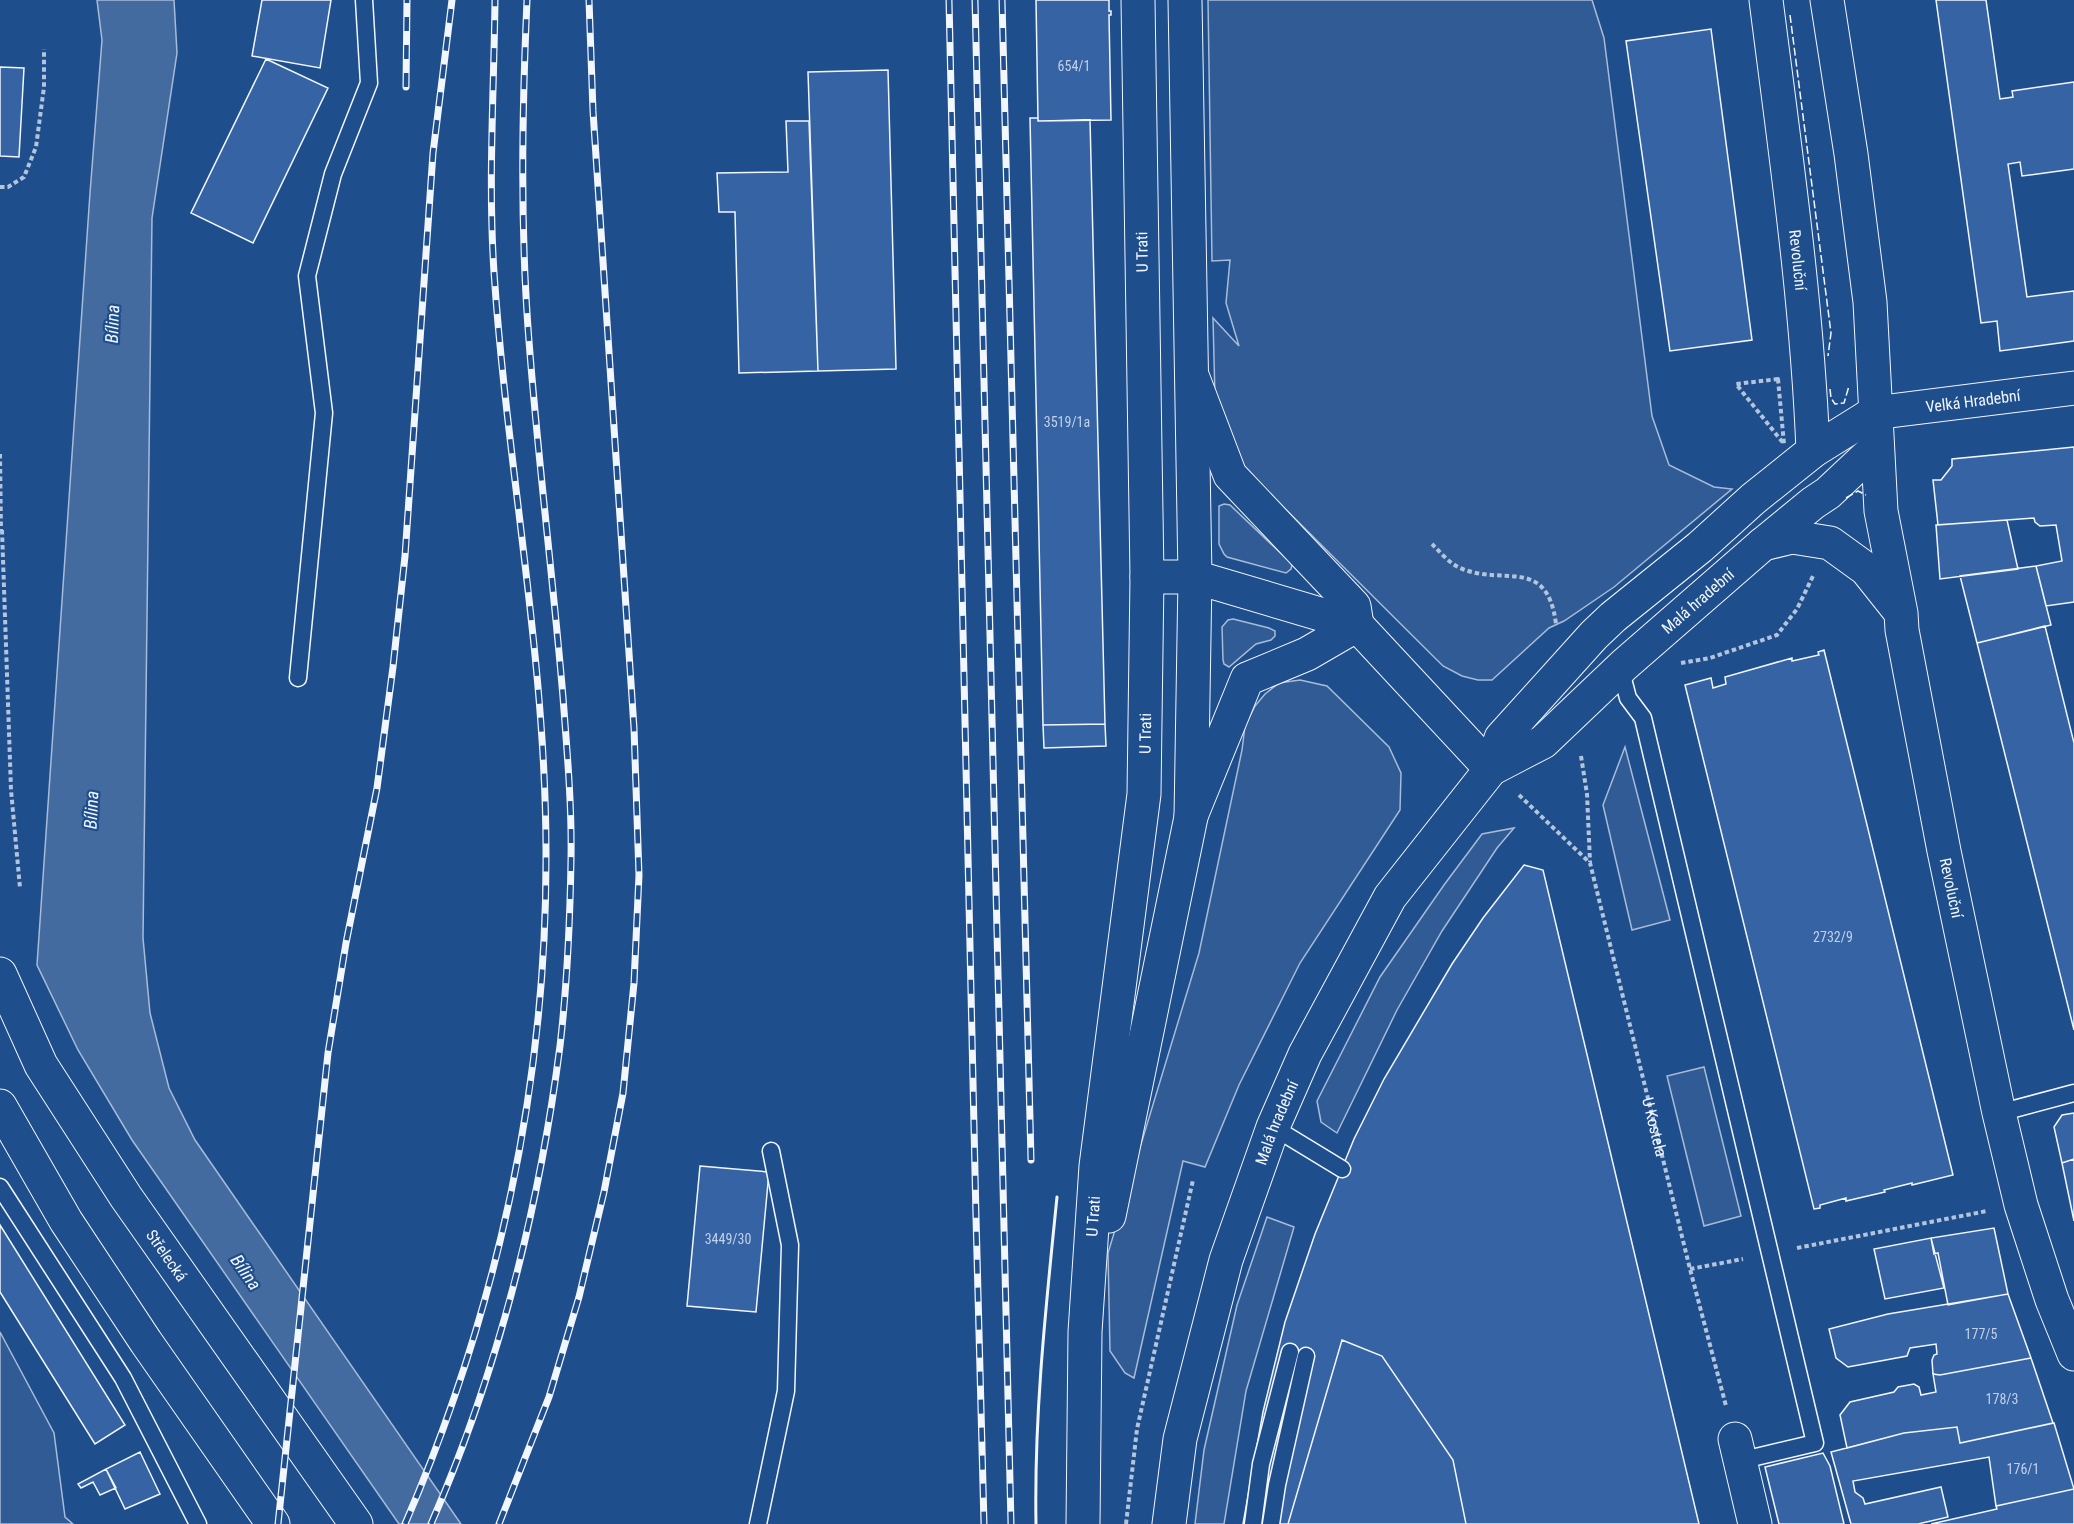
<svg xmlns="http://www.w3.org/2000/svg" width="2074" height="1524" viewBox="0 0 2074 1524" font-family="'Roboto Condensed',sans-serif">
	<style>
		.built { fill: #305b95; stroke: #a8bbd7; stroke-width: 1.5 }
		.water { fill: #446ba0; stroke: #a8bbd7; stroke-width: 1.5 }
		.building { fill: #3563a3; stroke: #f2f6ff; stroke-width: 1.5 }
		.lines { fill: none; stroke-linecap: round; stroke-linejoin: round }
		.lane-casing { stroke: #f2f6ff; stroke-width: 19 }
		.street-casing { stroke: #f2f6ff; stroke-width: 35 }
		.secondary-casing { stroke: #f2f6ff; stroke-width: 35 }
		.path { stroke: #b3c4dc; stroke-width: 4; stroke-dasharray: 4.5 3; stroke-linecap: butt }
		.lane { stroke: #1f4e8c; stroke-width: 16 }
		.street { stroke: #1f4e8c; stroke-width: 33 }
		.secondary { stroke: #1f4e8c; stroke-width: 33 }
		.rail-casing { stroke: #f2f6ff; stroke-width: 7 }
		.rail { stroke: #1f4e8c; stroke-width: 4.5; stroke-dasharray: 14; stroke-linecap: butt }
		.fence { stroke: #f2f6ff; stroke-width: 1.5; stroke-dasharray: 8 3; stroke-linecap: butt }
		.wall { stroke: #f2f6ff; stroke-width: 3 }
		.labels { text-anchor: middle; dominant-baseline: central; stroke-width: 4.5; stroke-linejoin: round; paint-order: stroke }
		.number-label { font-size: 14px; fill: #c3d1e8 }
		.street-label { font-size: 16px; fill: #f2f6ff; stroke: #1f4e8c }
		.water-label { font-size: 18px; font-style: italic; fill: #f2f6ff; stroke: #1f4e8c }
	</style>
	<rect width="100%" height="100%" fill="#1f4e8c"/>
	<!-- built -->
	<path class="built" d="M1208,0h384l12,38 48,378 17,49 45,22 18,2 -118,98 -50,34 -15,7 -57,52h-14l-16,-4 -19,-10 -207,-206 -21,-62 -2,-80 26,28 -13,-43 4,-43 -18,1z
		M1224,504l6,1 59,56 3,4 -1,4 -5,4 -59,-16 -3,-3 -5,-10v-38z
		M1233,619l36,9 6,3v5l-4,4 -15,4 -27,23 -5,-3 -1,-4 -1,-33 6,-7z
		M1300,680l27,6 62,61 12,26 -1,37 -100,153 -61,122 -34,82 -22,-6 -49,217 -9,-5 -15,-22 -2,-98 91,-300 43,-203 3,-24 10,-20 10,-12 14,-11z
		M1625,747l45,173 -38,10 -29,-125z
		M1514,828l-17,20 -55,83 -45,79 -60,123 -16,-11 -4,-21 63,-124 64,-92 38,-51z
		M1704,1067l37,149 -37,10 -37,-150z
		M1267,1217l27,10 -48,164 -22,133h-29l9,-74 33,-145z
		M0,1332l54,101 11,84 8,7h-73z"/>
	<!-- water -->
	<path class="water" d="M97,0h77l3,53 -25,165 -9,720 7,75 19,75 26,52 266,384h-62l-267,-384 -54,-90 -41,-85 53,-772 12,-153z"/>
	<!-- building -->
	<path class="building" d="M262,0h69l-11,68 -68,-12z
		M1036,0h73v11h2v4h-2l2,105 -73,1z
		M1936,0h50l14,99 13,-2 -1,-6 62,-9v87l-52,7 -2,-14 -12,2 19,133 47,-6v50l-74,10 -3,-30 -16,2z
		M1711,29l41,311 -82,11 -44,-310z
		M266,59l62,29 -75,155 -62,-30z
		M0,67l24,1 -5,89 -19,-1z
		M888,70l8,299 -78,2 -10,-299z
		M1030,118h8v3l52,-1 15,604 -62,1z
		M786,121h23l9,250 -79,2 -4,-161h-16l-2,-39 71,-1z
		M2074,447v155l-28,4 -10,-40 26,-5 -6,-36 -16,1 -5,-4 -1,-4 -96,7 -5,-45h8l11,-14v-7z
		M2007,520l11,49 -78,10 -4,-54z
		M2036,566l15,59 -74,18 -17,-67z
		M2045,626l29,117v287l-97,-387z
		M1824,650l129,525 -41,10v-2l-28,7 1,2 -39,9v-3l-26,7v3l-6,1 -129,-524 26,-7 2,10 13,-4 -1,-7 67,-19v3l27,-6 -1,-3z
		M1105,724l1,22 -62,2 -1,-23z
		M1524,865l19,5 156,654h-456l20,-112 22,-90 30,-88 39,-95 30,-60 68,-115 31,-46z
		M2074,1113v46l-12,4 -8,-36 8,-12z
		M2074,1159v62l-12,-58z
		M700,1166l69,6 -13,140 -69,-6z
		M0,1225l125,200 -30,19 -95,-152z
		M1994,1228l14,66 -60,11 -10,-52 -4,1 -3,-16z
		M1931,1238l13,50 -59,11 -11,-50z
		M2008,1294l23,64 -91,17 -7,-1 -1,-14 2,-5 3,-1 -1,-10 -26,4 -3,8 -59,11 -12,-9 -7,-29 59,-15z
		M1342,1340l40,16 71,104 13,64h-178z
		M2031,1358l22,65 -93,20 -3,-16 -53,6 -57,15 -7,-33 10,-13 44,-10 4,-5 16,-3 5,3 2,8 15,-3 -3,-18 7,1z
		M2054,1423l20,66 -78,17 -7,-49 -136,24 2,11 8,6 2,6 76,-17 7,30 -30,7h-67l-20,-72 73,-19 53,-6 3,16z
		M140,1452l20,42 -35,15 -19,-40z
		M1823,1453l7,13 14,58h-65l-14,-57z
		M106,1469l10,19 -16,7 -7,-13 -12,6 -3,-4z
		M2074,1489v35h-143l66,-15 -1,-3z"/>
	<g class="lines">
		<defs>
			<path id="lane" d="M298,678l26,-265 -17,-137 26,-102 36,-91 -5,-83
				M1623,679l5,19 15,20 172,725 -76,18
				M1999,1113l75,-20
				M1273,1127l69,42
				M0,1187l123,191 75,146
				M758,1524l28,-133 4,-146 -19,-94
				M1253,1524l8,-60 29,-112
				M1271,1524l6,-39 29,-129"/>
			<g id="street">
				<path id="s2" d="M1766,0c19,150 41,300 47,451"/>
				<path id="s3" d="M1827,0l24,154 19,148 11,209 20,102 1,17 42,221 55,262 22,92 31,95 22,54"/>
				<path d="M1193,378l37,97 124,131 3,19"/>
				<path d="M1763,544l29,-7 38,6 36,26 31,39"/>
				<path d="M1147,577h48l162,48 134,144"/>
				<path id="s4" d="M1491,769l52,-27 81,-77 139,-121 50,-41 15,-10 49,-46"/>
				<path d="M1191,816l56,-137 60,-25 50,-29"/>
				<path d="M1735,1439l20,85"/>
				<path id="s5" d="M1169,1524l11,-85 46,-179 47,-133 32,-73 85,-157 101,-128 10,-31 93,-103 19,-18 87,-70 53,-48 60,-48 61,-38 200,-25"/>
			</g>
			<g id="secondary">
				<path id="s6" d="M0,974l41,91 85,132 230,327"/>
				<path d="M0,1106l66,115 80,121 127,182"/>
				<path d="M1109,1216l82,-399 4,-240 -10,-577"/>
				<path id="s7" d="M1083,1524l2,-192 11,-166 48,-372 3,-217 -9,-577"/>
			</g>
		</defs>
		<!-- lane casing -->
		<use href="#lane" class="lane-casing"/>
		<!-- street casing -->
		<use href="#street" class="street-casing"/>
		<!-- secondary casing -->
		<use href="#secondary" class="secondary-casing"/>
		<!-- path -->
		<g class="path">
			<path d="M0,187h8l16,-10 12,-30 8,-60v-38"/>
			<path d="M1778,379l6,65 -48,-60z"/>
			<path d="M0,454l1,77"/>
			<path d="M2,530l9,260 9,98"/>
			<path d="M1432,544c8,8 17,19 28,24 44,19 87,-13 96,56"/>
			<path d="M1681,663l29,-5 67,-23 20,-26 16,-33"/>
			<path d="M1581,756l6,38 3,68"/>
			<path id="s1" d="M1519,795l71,68 100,406 36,137"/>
			<path d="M1797,1248l190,-37"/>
			<path d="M1690,1269l53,-10"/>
			<path d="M1126,1524l11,-95 56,-249"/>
		</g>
		<!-- lane -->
		<use href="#lane" class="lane"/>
		<!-- street -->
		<use href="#street" class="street"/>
		<!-- secondary -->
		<use href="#secondary" class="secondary"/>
		<defs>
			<path id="rail" d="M949,0l27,1217 8,307
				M975,0l36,1524
				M1002,0l29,1160
				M406,87l1,-87
				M278,1524l50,-471 18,-110 31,-155 16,-121 12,-111 28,-403 19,-153
				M405,1524c91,-210 141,-435 141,-664 1,-197 -39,-392 -52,-588 -6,-90 0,-182 1,-272
				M431,1524c66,-151 108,-315 129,-478 7,-60 10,-126 11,-186 1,-55 -4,-109 -8,-163 -10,-119 -25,-237 -34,-356 -9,-114 -7,-227 -2,-341
				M499,1524l50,-127 30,-100 25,-105 19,-99 11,-110 5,-108 -5,-147 -41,-617 -4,-111"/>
		</defs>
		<!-- rail casing -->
		<use href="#rail" class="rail-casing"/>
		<!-- rail -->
		<use href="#rail" class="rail"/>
		<!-- fence -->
		<path class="fence" d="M1790,15l41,318 -3,23
			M1830,389l1,9 4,6 9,-1 5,-17
			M1846,498l12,-7 8,4"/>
		<!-- wall -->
		<path class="wall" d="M1036,1524c-2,-110 10,-218 21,-327"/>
	</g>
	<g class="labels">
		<!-- number labels -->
		<g class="number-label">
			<text x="1074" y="66">654/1</text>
			<text x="1067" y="422">3519/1a</text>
			<text x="1833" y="937">2732/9</text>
			<text x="728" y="1239">3449/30</text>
			<text x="1981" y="1334">177/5</text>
			<text x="2002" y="1399">178/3</text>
			<text x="2023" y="1469">176/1</text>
		</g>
		<!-- street labels -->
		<g class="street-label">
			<text transform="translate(1142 252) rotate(-91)">U Trati</text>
			<text stroke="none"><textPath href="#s2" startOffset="262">Revoluční</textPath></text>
			<text stroke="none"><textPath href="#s5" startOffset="1462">Velká Hradební</textPath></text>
			<text stroke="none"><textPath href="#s4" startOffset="268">Malá hradební</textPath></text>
			<text stroke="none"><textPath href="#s7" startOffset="794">U Trati</textPath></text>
			<text stroke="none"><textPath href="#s3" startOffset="898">Revoluční</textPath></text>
			<text stroke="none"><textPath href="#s5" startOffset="417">Malá hradební</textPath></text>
			<text stroke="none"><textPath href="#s1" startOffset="370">U Kostela</textPath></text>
			<text stroke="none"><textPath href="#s7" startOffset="308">U Trati</textPath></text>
			<text stroke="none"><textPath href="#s6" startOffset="328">Střelecká</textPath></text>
		</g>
		<!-- water labels -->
		<g class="water-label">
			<text transform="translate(112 324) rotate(-88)">Bílina</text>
			<text transform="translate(91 810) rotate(-87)">Bílina</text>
			<text transform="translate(246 1272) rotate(55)">Bílina</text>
		</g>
	</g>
</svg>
